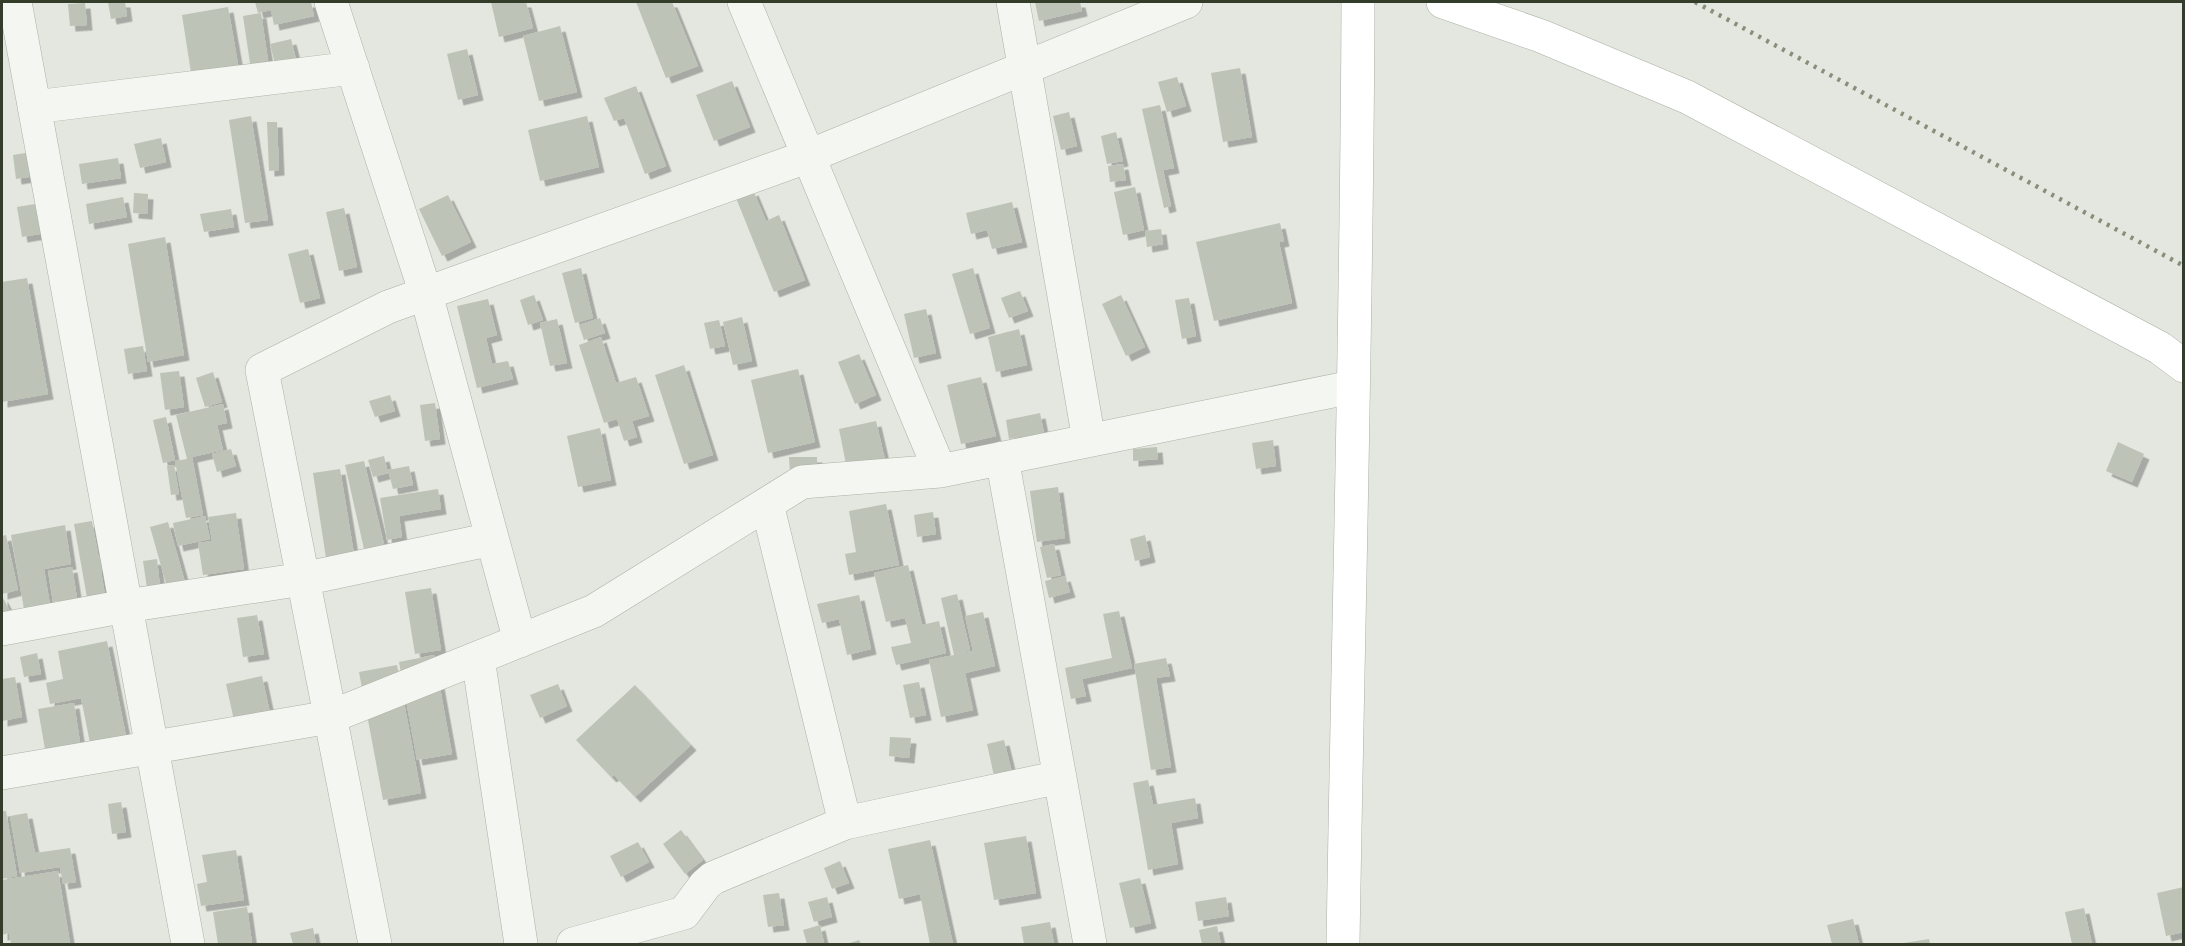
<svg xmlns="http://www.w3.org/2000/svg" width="2185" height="946" viewBox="0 0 2185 946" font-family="Jost,sans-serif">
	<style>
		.building { fill: #bdc3b6; filter: url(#shadow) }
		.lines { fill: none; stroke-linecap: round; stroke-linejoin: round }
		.street-casing { stroke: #abb1a5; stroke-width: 34 }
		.secondary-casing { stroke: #abb1a5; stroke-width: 34 }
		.street { stroke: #f3f6f1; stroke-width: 33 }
		.secondary { stroke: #fff; stroke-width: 33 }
		.rail { stroke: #868f79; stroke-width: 4.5; stroke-dasharray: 3 6; stroke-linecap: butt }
	</style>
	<defs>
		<filter id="shadow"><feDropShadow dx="5.5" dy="5.5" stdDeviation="0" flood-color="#0004"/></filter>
	</defs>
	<rect width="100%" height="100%" fill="#e3e7df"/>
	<!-- building -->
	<path class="building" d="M108,2h17l2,14 -16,3z
		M255,2h56l3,14 -40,9 -3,-15 -13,3z
		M491,2h35l7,26 -34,9z
		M636,2h36l26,64 -32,12z
		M1035,2h45l2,9 -43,10z
		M85,3l2,22 -17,1 -2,-22z
		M228,7l11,63 -47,9 -10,-64z
		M261,13l8,54 -18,3 -8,-54z
		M560,26l17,66 -38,9 -16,-65z
		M291,39l5,20 -21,5 -5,-20z
		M467,49l11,46 -20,5 -11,-46z
		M1240,68l12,69 -29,5 -12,-69z
		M1177,77l9,29 -19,6 -9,-30z
		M732,81l18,46 -36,14 -18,-46z
		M636,86l30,80 -21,8 -21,-56 -10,3 -10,-23z
		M1160,105l14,63 -11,2 8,36 -7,2 -22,-99z
		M1069,112l8,34 -16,4 -8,-34z
		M251,116l17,104 -23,3 -16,-103z
		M587,116l12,51 -59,14 -12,-51z
		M267,122h10l2,48 -10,1z
		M1116,132l7,29 -16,3 -6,-28z
		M161,138l5,24 -26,6 -6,-24z
		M32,152l3,24 -19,3 -3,-24z
		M118,158l3,20 -39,6 -3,-20z
		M1123,164l3,16 -16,2 -2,-16z
		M1135,187l9,43 -21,5 -9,-43z
		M753,190l13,31 13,-6 26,65 -31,12 -38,-94z
		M134,193l14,1 -1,20 -14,-1z
		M448,195l23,47 -29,14 -23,-47z
		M123,197l4,20 -38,7 -3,-20z
		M1012,202l10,40 -30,7 -5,-19 -16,4 -5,-21z
		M41,203l5,30 -24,4 -5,-30z
		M344,208l13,59 -18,4 -13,-59z
		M231,209l3,18 -30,5 -4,-18z
		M1280,223l4,18 -5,1 13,61 -78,18 -18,-79z
		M1161,229l2,15 -16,3 -2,-16z
		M165,237l19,118 -36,7 -20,-118z
		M308,249l12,49 -20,5 -12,-49z
		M581,268l12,50 -18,5 -13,-50z
		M973,268l17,60 -20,6 -18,-60z
		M27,278l21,116 -46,8v-120z
		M1020,291l8,20 -19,7 -8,-20z
		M534,295l9,25 -15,5 -8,-25z
		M1121,295l24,52 -19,9 -24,-52z
		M1189,298l7,38 -14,3 -7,-39z
		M488,299l9,36 -11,3 6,26 16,-3 5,18 -36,9 -20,-82z
		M926,309l10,44 -22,5 -10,-44z
		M742,317l10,44 -19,4 -10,-43z
		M600,318l5,15 -21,7 -5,-15z
		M557,319l10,44 -17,3 -10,-43z
		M719,320l6,26 -15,3 -6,-26z
		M1019,329l8,36 -31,7 -8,-35z
		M601,337l15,46 20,-6 13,39 -17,5 5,16 -13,4 -7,-22 -13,4 -25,-78z
		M143,346l4,25 -19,3 -4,-25z
		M859,354l17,41 -21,9 -17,-42z
		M684,365l29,90 -29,9 -29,-89z
		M798,369l17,73 -47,11 -17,-73z
		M179,371l5,36 -19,3 -5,-37z
		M213,372l9,30 -17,5 -9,-29z
		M981,377l15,59 -35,8 -14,-59z
		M390,395l5,16 -20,6 -6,-16z
		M435,403l5,36 -15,2 -5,-36z
		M223,404l4,19 -10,2 6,25 -31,7 11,58 -17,3 -11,-57 12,-2 -11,-44z
		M1040,413l4,20 -35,6 -3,-19z
		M166,417l9,43 -12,3 -10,-43z
		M876,421l9,39 -38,9 -8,-40z
		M600,428l11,52 -33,7 -11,-51z
		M1273,440l3,26 -20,3 -4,-26z
		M2118,442l26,12 -12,28 -26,-11z
		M1157,447l1,12 -25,2v-12z
		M231,449l5,17 -19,6 -5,-18z
		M384,456l4,17 -15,4 -5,-17z
		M789,457h28v15l-27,1z
		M364,461l20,83 -20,5 -19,-84z
		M174,465l5,29 -8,1 -4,-29z
		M409,466l4,19 -20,4 -5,-19z
		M340,469l14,85 -28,4 -13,-85z
		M1058,487l7,51 -28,4 -7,-51z
		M438,489l3,20 -42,7 3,21 -15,3 -7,-42z
		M886,504l13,61 -50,10 -4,-21 11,-2 -7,-41z
		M933,512l3,22 -19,3 -3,-22z
		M236,513l8,56 -41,6 -5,-32 14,-2 -4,-24z
		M205,516l5,23 -32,7 -5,-23z
		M92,521l8,44 -1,-8 18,-3 2,14 -18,3 4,24 -18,3 -13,-74z
		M168,522l17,60 -18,5 -17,-60z
		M65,525l6,39 -27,5 6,36 -26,4 -13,-74z
		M6,535l12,55 -16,4v-58z
		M1145,535l5,22 -15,4 -5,-22z
		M1054,544l7,31 -14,3 -7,-31z
		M157,559l3,28 -13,1 -4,-27z
		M908,565l14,60 17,-4 7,32 -50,12 -5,-18 20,-4 -6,-25 -19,4 -12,-49z
		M72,567l5,31 -24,4 -5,-31z
		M1065,576l5,16 -21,6 -4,-17z
		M431,588l10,62 -26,4 -10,-62z
		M957,594l13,56 -13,4 16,-3 -8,-35 18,-4 12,54 -30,7 8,37 -32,7 -12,-57 25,-5 -13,-57z
		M859,595l12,54 -24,6 -8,-36 -17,4 -5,-19z
		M2,596l10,19 -10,5z
		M1119,611l13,57 -50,11 4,17 -15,3 -6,-31 47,-10 -9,-44z
		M257,615l7,39 -21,3 -6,-39z
		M107,641l20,100 -36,7 -10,-50 -31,6 -4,-21 17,-4 -5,-28z
		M37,653l4,21 -17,3 -4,-20z
		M434,655l18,99 -35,6 -18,-98z
		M1166,658l4,18 -14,2 15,89 -20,3 -17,-106z
		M397,665l24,128 -38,7 -24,-128z
		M262,676l9,42 -36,7 -9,-41z
		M15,677l7,40 -20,4v-42z
		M919,682l7,33 -16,3 -7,-33z
		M558,684l9,22 -27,12 -10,-23z
		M635,685l56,60 -56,52 -21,-22 -3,2 -35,-37z
		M74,703l7,46 -35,6 -8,-46z
		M890,737l21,1 -2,20 -20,-2z
		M1004,740l10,41 -18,4 -9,-41z
		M1148,780l5,25 42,-7 3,20 -27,5 7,41 -30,6 -15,-87z
		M121,802l5,30 -14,2 -4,-30z
		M2,811h4l11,65 -15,3z
		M27,813l8,40 35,-5 6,34 -13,2 -3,-17 -40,6 -10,-57z
		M681,830l22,30 -18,14 -22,-30z
		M1026,836l10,57 -42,7 -10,-57z
		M930,840l23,104h-23l-10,-50 -21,5 -11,-50z
		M638,842l11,20 -28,15 -11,-21z
		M236,850l8,50 -43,6 -4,-22 10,-2 -5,-27z
		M840,861l9,22 -17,6 -8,-21z
		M58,871l12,72 -59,1 -2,-11 -7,2v-55z
		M1140,878l11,45 -21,5 -11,-45z
		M2184,887v45l-18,4 -9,-43z
		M779,893l5,32 -16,2 -5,-32z
		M827,897l5,20 -18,5 -6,-20z
		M1226,897l3,19 -31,5 -3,-19z
		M247,907l5,36 -34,1 -5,-32z
		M2084,908l8,36h-20l-7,-32z
		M1853,919l6,25h-27l-5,-19z
		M1050,922l4,22h-30l-3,-17z
		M820,925l4,18 -17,1 -4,-14z
		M1217,926l4,18h-19l-3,-14z
		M313,928l3,16h-23l-3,-11z
		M1929,939l1,5h-26v-1z
		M859,940l2,4h-14z"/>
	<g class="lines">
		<defs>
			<path id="street" d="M15,2l173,942
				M331,2l95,292 94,347
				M744,2l196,469
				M1013,2l76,438
				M34,107l319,-39
				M1002,458l88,486
				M767,504l78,319 215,-46
				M2,629l124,-23 177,-27 189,-40
				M478,658l43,286
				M2,773l328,-56 264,-106 208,-129 138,-11 412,-84
				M375,944l-113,-574 126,-63 421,-151 377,-154
				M573,944l111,-31 21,-28 8,-7 132,-55"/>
			<path id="secondary" d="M1443,2l98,34 146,61 473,251 24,18
				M1343,944c5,-314 14,-628 15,-942"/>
		</defs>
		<!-- street casing -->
		<use href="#street" class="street-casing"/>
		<!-- secondary casing -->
		<use href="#secondary" class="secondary-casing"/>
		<!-- street -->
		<use href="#street" class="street"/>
		<!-- secondary -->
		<use href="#secondary" class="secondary"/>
		<!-- rail -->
		<path class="rail" d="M1695,2l489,264"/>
	</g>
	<!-- border -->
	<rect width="2185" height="946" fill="none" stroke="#343d29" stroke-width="6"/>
</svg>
